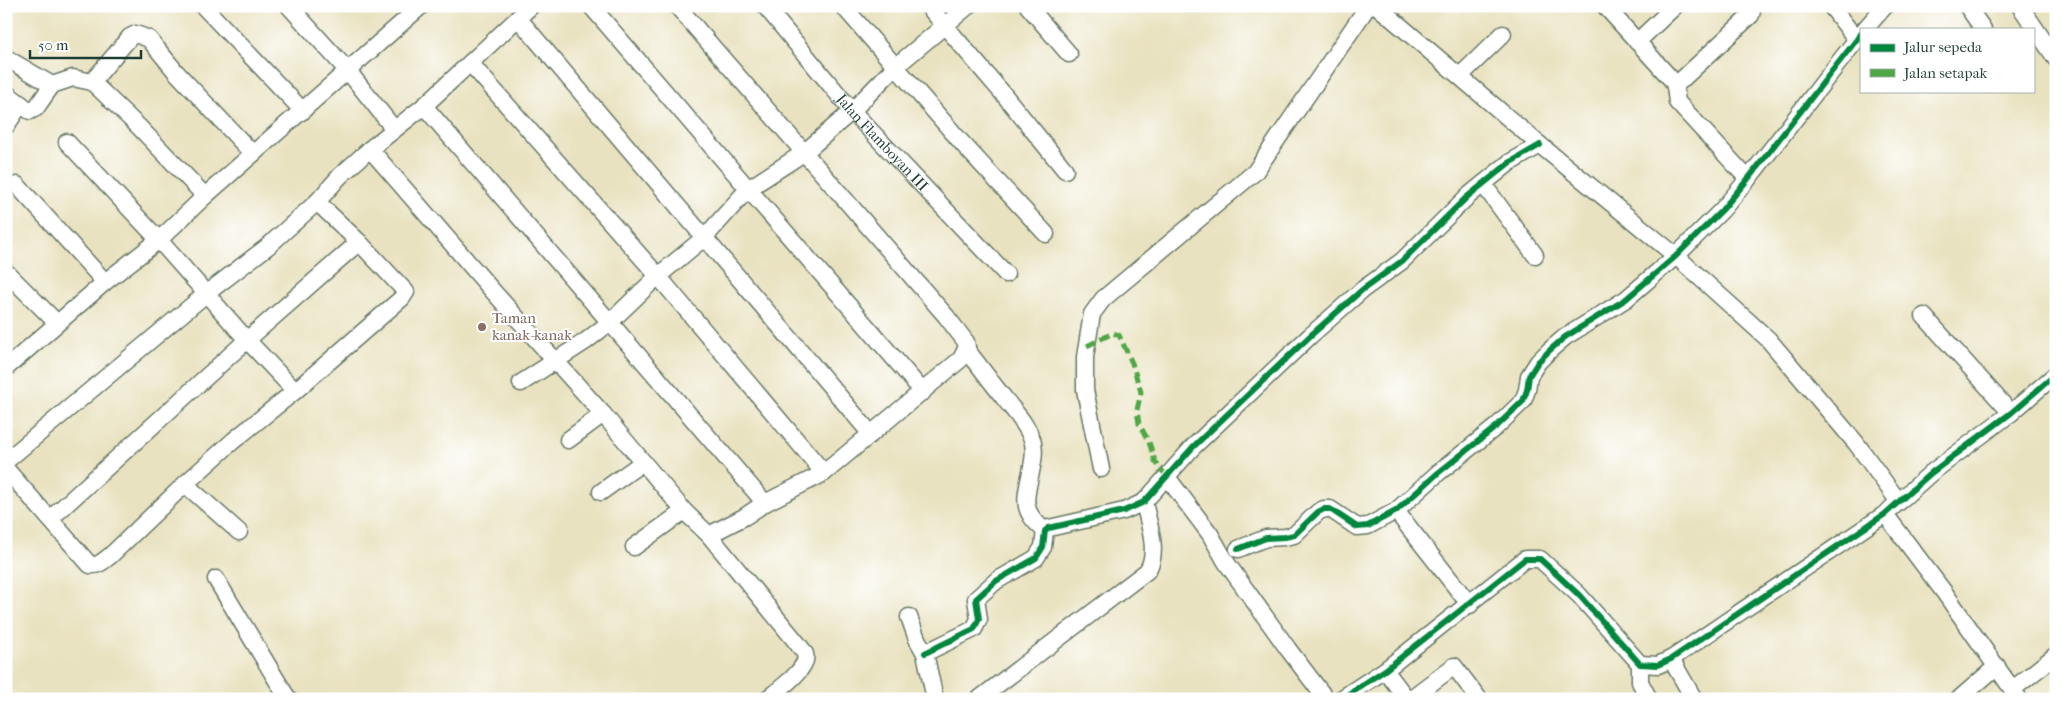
<svg xmlns="http://www.w3.org/2000/svg" width="2062" height="705" viewBox="0 0 2062 705" font-family="'IM FELL French Canon',serif">
	<style>
		.lines { fill: none; stroke-linecap: round; stroke-linejoin: round }
		.minor-casing { stroke: #667765; stroke-width: 19 }
		.minor { stroke: #fff; stroke-width: 16 }
		.quiet { stroke: #4fa644; stroke-width: 5; stroke-dasharray: 10 5; stroke-linecap: butt }
		.cycleway-casing { stroke: #fff; stroke-width: 9 }
		.cycleway { stroke: #00873e; stroke-width: 6 }
		.education-dot { fill: #8d6e63; stroke: #fff; stroke-width: 2 }
		.labels { text-anchor: middle; dominant-baseline: central; stroke-width: 4; stroke-linejoin: round; paint-order: stroke }
		.street-label { font-size: 15px; fill: #1f3d34; stroke: #fff }
		.education-label { font-size: 15px; fill: #785e54; stroke: #fff; text-anchor: start }
	</style>
	<rect width="100%" height="100%" fill="#fff"/>
	<filter id="ink" filterUnits="userSpaceOnUse"><feTurbulence type="fractalNoise" baseFrequency=".02" numOctaves="2"/><feDisplacementMap in="SourceGraphic" scale="10" xChannelSelector="R" yChannelSelector="G"/><feConvolveMatrix kernelMatrix="1 2 1 2 8 2 1 2 1" color-interpolation-filters="sRGB"/></filter>
	<filter id="wash" filterUnits="userSpaceOnUse"><feTurbulence type="fractalNoise" baseFrequency=".0096" numOctaves="4" result="noise"/><feDisplacementMap in="SourceGraphic" scale="20" xChannelSelector="R" yChannelSelector="G"/><feGaussianBlur stdDeviation="1.12" result="paint"/><feColorMatrix in="noise" values="0 0 0 0 0 0 0 0 0 0 0 0 0 0 0 0 0 1.4 0 .05"/><feComposite in="paint" operator="in"/></filter>
	<g filter="url(#wash)">
		<rect width="100%" height="100%" fill="#e9e2c0"/>
	</g>
	<g filter="url(#ink)">
		<g class="lines">
			<defs>
				<g id="minor">
					<path d="M203,6l100,105"/>
					<path d="M289,6l59,65 46,58"/>
					<path d="M591,6l332,386"/>
					<path d="M677,6l269,310 20,26 1,5 -6,12 -137,114 -59,30 -21,14 -35,18"/>
					<path id="s1" d="M765,6l87,105 154,163"/>
					<path d="M843,6l119,137 84,91"/>
					<path d="M928,6l77,90 60,74"/>
					<path d="M1028,6l41,48"/>
					<path d="M1377,6l163,139 136,111 92,83 88,104 43,59"/>
					<path d="M1605,6l67,74 3,6 2,16 71,77"/>
					<path d="M1831,6l25,33"/>
					<path d="M1967,6l16,23"/>
					<path d="M2020,6l36,53"/>
					<path d="M518,18l353,416"/>
					<path d="M1865,29l20,-23"/>
					<path d="M1637,42l38,-36"/>
					<path d="M6,58l46,27 21,-7 19,4 47,45 66,69"/>
					<path d="M470,63l188,213 166,197"/>
					<path d="M1460,76l43,-42"/>
					<path d="M92,82l38,-45 6,-3 13,5 27,33 77,82"/>
					<path d="M1675,86l76,-71 1,-4 -3,-5"/>
					<path d="M6,93l24,18 6,-3 16,-23"/>
					<path d="M424,106l341,397"/>
					<path d="M6,126l15,-22"/>
					<path d="M67,142l92,98 88,100 48,51 -62,50 -48,43 54,48"/>
					<path d="M370,149l121,140 112,125 81,97 25,24 89,109c2,3 6,7 7,10 5,14 -28,37 -38,45"/>
					<path d="M1483,184l52,71"/>
					<path d="M17,185l88,97"/>
					<path d="M6,272l51,51"/>
					<path d="M1924,316l87,97"/>
					<path d="M966,349c13,16 25,33 38,49 10,13 22,25 28,41 8,24 -14,57 -2,75 3,7 10,12 15,17"/>
					<path d="M6,368l99,-86 54,-42 46,-44 216,-190"/>
					<path d="M521,383l65,-42 23,-18 49,-47 47,-39 43,-48 57,-37 47,-41 43,-44 73,-61"/>
					<path d="M295,391l107,-93 4,-6 -47,-50 -42,-40"/>
					<path d="M568,440l35,-26"/>
					<path d="M6,461l201,-168 60,-46 50,-45 23,-26 30,-27 54,-43 107,-100"/>
					<path d="M6,469l84,96c9,1 13,-4 20,-9l75,-72"/>
					<path d="M1101,469l-16,-79v-33l7,-43 11,-15 152,-127 113,-166"/>
					<path d="M1167,477l43,57 16,28 62,87 38,50"/>
					<path d="M601,492l42,-30"/>
					<path d="M1396,511l74,94"/>
					<path d="M1885,514l59,78 75,107"/>
					<path d="M50,519l197,-179 112,-98"/>
					<path d="M634,547l50,-36"/>
					<path d="M1238,549l28,-11 19,-1 9,-2 24,-23 6,-3h6l27,18 11,-1 28,-15 42,-38 58,-46 27,-26 4,-11 2,-14 9,-14 12,-12 15,-13 61,-38 50,-43 46,-46 26,-31 113,-145"/>
					<path d="M216,579l72,120"/>
					<path d="M909,617l8,22 8,14 10,46"/>
					<path d="M925,653l49,-24 5,-10 -3,-20 20,-18 40,-23 7,-11 2,-16 4,-3 75,-17 20,-9 49,-55 117,-111 52,-46 40,-29 65,-64 42,-34 31,-18"/>
					<path d="M1671,659l23,40"/>
					<path d="M1640,664v18l9,17"/>
					<path d="M1385,670l22,29"/>
					<path d="M2013,689l43,-34"/>
					<path d="M979,699l168,-128c13,-19 1,-48 -3,-69"/>
					<path d="M1341,699l44,-29 130,-103 10,-8h15l39,36 61,69 18,1 13,-6 214,-145 46,-41 80,-60 45,-39"/>
					<path d="M1410,699l44,-33 25,33"/>
					<path d="M1959,699l38,-33"/>
				</g>
			</defs>
			<!-- minor casing -->
			<use href="#minor" class="minor-casing"/>
			<!-- minor -->
			<use href="#minor" class="minor"/>
			<!-- quiet -->
			<path class="quiet" d="M1087,346l26,-13 6,2 13,28 9,29 -4,18 2,14 10,18 6,19 12,16"/>
			<defs>
				<path id="cycleway" d="M1238,549l28,-11 19,-1 9,-2 24,-23 6,-3h6l27,18 11,-1 28,-15 42,-38 58,-46 27,-26 4,-11 2,-14 9,-14 12,-12 15,-13 61,-38 50,-43 46,-46 26,-31 113,-145
					M925,653l49,-24 5,-10 -3,-20 20,-18 40,-23 7,-11 2,-16 4,-3 75,-17 20,-9 49,-55 117,-111 52,-46 40,-29 65,-64 42,-34 31,-18
					M1341,699l44,-29 130,-103 10,-8h15l39,36 61,69 18,1 13,-6 214,-145 46,-41 80,-60 45,-39"/>
			</defs>
			<!-- cycleway casing -->
			<use href="#cycleway" class="cycleway-casing"/>
			<!-- cycleway -->
			<use href="#cycleway" class="cycleway"/>
		</g>
	</g>
	<!-- markers -->
	<circle class="education-dot" cx="482" cy="327" r="5"/>
	<g class="labels">
		<!-- street labels -->
		<g class="street-label">
			<text stroke="none"><textPath href="#s1" startOffset="180">Jalan Flamboyan III</textPath></text>
		</g>
		<!-- education labels -->
		<g class="education-label">
			<text x="492" y="318">Taman<tspan x="492" dy="17">kanak-kanak</tspan></text>
		</g>
	</g>
	<!-- margin -->
	<rect width="2062" height="705" fill="none" stroke="#fff" stroke-width="25"/>
	<!-- legend -->
	<rect x="1860" y="28" width="175" height="65" fill="#ffffff" stroke="#a5b1ae"/>
	<rect x="1870" y="44" width="25" height="8" fill="#00873e" stroke="#a5b1ae"/>
	<text x="1904" y="52" font-size="15" fill="#1f3d34">Jalur sepeda</text>
	<rect x="1870" y="69" width="25" height="8" fill="#4fa644" stroke="#a5b1ae"/>
	<text x="1904" y="78" font-size="15" fill="#1f3d34">Jalan setapak</text>
	<!-- scale -->
	<path d="M30 50v8h111v-8" fill="none" stroke="#1f3d34" stroke-width="2.5"/>
	<text x="38" y="50" font-size="15" fill="#1f3d34" stroke="#ffffff" stroke-width="4" paint-order="stroke">50 m</text>
</svg>
